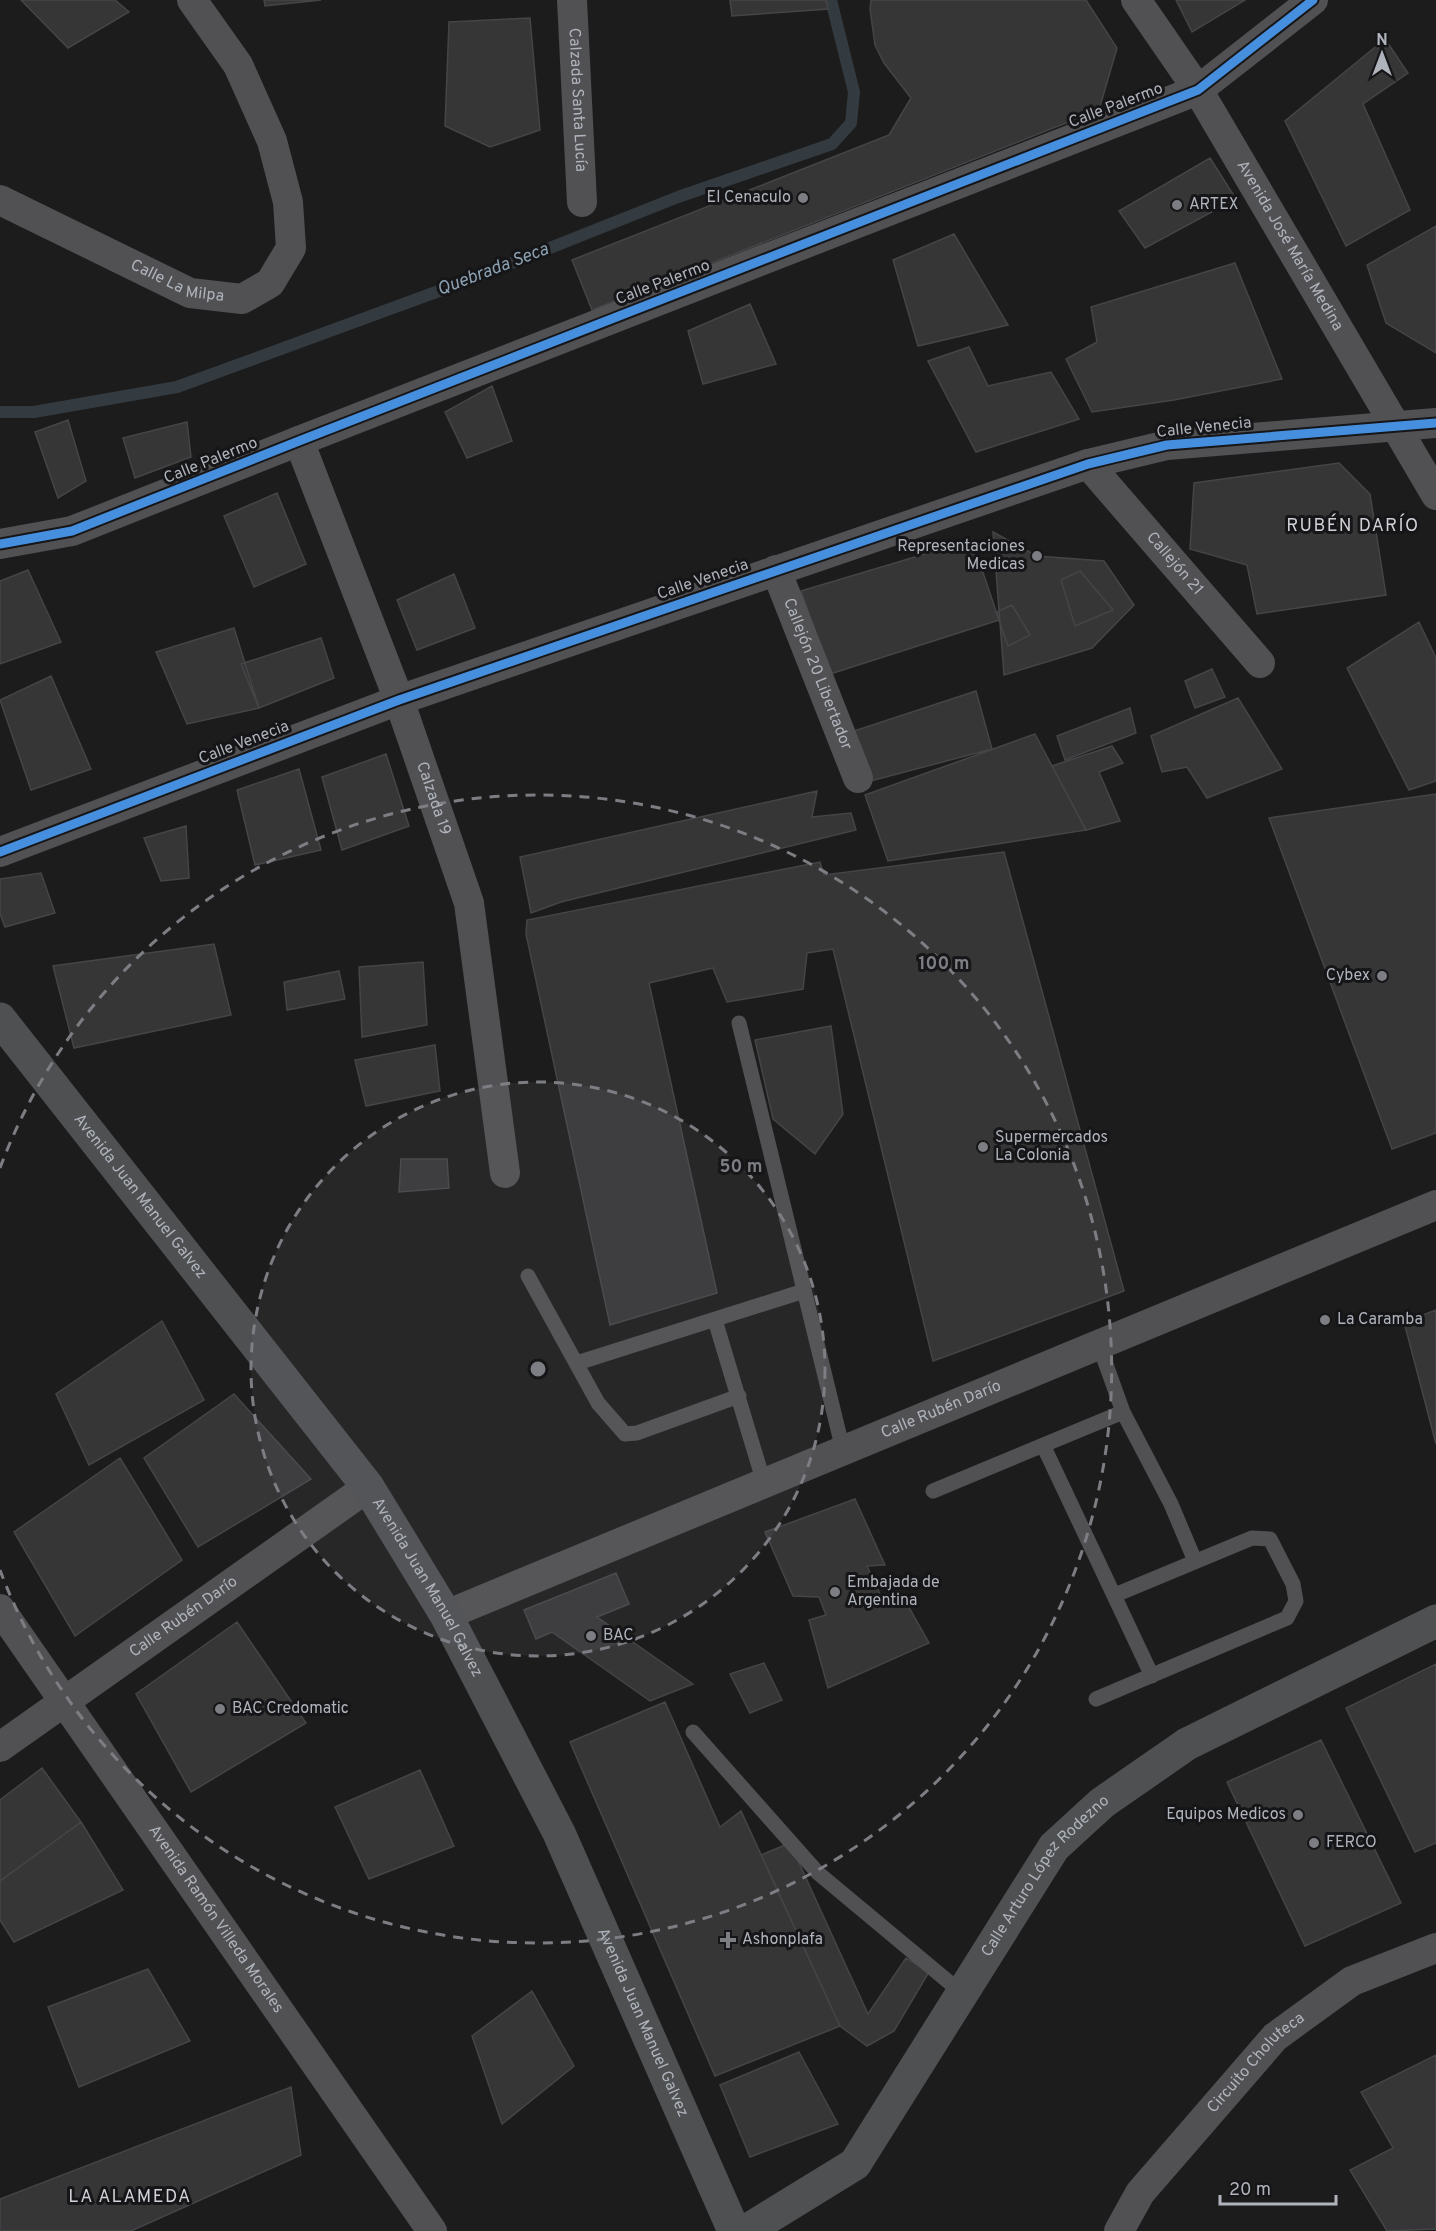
<svg xmlns="http://www.w3.org/2000/svg" width="1436" height="2231" viewBox="0 0 1436 2231" font-family="Overpass,sans-serif">
	<style>
		.lines { fill: none; stroke-linecap: round; stroke-linejoin: round }
		.stream { stroke: #343b40; stroke-width: 12 }
		.building { fill: #363637; stroke: #454548; stroke-width: 1.5 }
		.lane { stroke: #515154; stroke-width: 15 }
		.street { stroke: #515154; stroke-width: 30 }
		.secondary { stroke: #4f5052; stroke-width: 33 }
		.cycleway-casing { stroke: #161618; stroke-width: 13 }
		.cycleway { stroke: #468fdf; stroke-width: 9 }
		.ring { fill: none; stroke: #7c7e83; stroke-width: 3; stroke-dasharray: 10 8 }
		.poi-dot { fill: #7c7e83; stroke: #161618; stroke-width: 2 }
		.labels { text-anchor: middle; dominant-baseline: central; stroke-width: 6; stroke-linejoin: round; paint-order: stroke }
		.street-label { font-size: 16px; fill: #afb3bb; stroke: #161618 }
		.poi-label { font-size: 16px; fill: #afb3bb; stroke: #161618; text-anchor: start }
		.water-label { font-size: 18px; font-style: italic; fill: #8ba1b1; stroke: #161618 }
		.neighbourhood-label { font-size: 18px; letter-spacing: 1.5px; fill: #d0d2d7; stroke: #161618 }
		.centre { fill: #7c7e83; stroke: #161618; stroke-width: 3 }
		.ring-label { font-size: 18px; text-anchor: middle; font-weight: bold; fill: #7c7e83; stroke: #161618; stroke-width: 6; stroke-linejoin: round; paint-order: stroke }
	</style>
	<rect width="100%" height="100%" fill="#1c1c1c"/>
	<g class="lines">
		<!-- stream -->
		<path class="stream" d="M0,412h34l143,-25 300,-110 201,-80 154,-53 19,-21 3,-31 -23,-92"/>
	</g>
	<!-- building -->
	<path class="building" d="M21,0h94l14,12 -61,36z
		M264,0h57l-56,6z
		M730,0h96l2,9 -96,7z
		M871,0h215l31,48 -18,62 -507,200 -20,-50 317,-125 22,-37 -27,-35 -9,-18 -5,-36z
		M1176,0h69l-53,32z
		M530,18l10,112 -50,17 -45,-21 4,-104z
		M1385,39l23,34 -45,31 47,106 -64,36 -61,-125z
		M1210,158l26,41 -91,49 -26,-37z
		M1436,226v127l-50,-30 -19,-58z
		M954,234l54,91 -90,21 -25,-86z
		M1235,263l47,116 -108,21 -82,12 -26,-53 31,-17 -6,-35z
		M750,304l26,60 -73,20 -15,-53z
		M969,347l19,39 63,-14 28,47 -103,33 -48,-91z
		M492,386l20,55 -45,17 -22,-46z
		M68,420l18,61 -28,17 -23,-66z
		M187,422l4,35 -56,21 -12,-40z
		M1339,463l31,31 16,101 -129,19 -10,-49 -57,-16 4,-66z
		M277,493l29,71 -52,23 -30,-71z
		M993,532l44,24 67,5 30,44 -42,43 -88,27z
		M972,540l27,80 -169,54 -29,-83z
		M28,570l33,72 -61,22v-83z
		M1080,571l33,39 -38,16 -14,-46z
		M454,574l21,54 -58,22 -20,-50z
		M1012,605l18,30 -22,11 -12,-34z
		M1419,622l17,36v123l-27,9 -62,-122z
		M234,628l25,80 -72,16 -31,-72z
		M321,638l13,40 -75,30 -18,-44z
		M1212,669l13,28 -30,11 -10,-27z
		M51,676l40,93 -60,21 -31,-90z
		M976,691l16,58 -133,35 -8,-52z
		M1238,698l44,71 -75,29 -20,-31 -25,5 -11,-36z
		M1130,708l6,25 -71,27 -8,-24z
		M1035,734l51,96 -198,31 -23,-66z
		M1112,746l11,17 -24,9 21,49 -34,9 -34,-64z
		M386,754l23,72 -67,24 -20,-73z
		M299,769l22,81 -66,15 -18,-75z
		M817,791l-5,26 39,-4 5,17 -295,72 -30,11 -11,-56z
		M1436,794v339l-44,16 -123,-331z
		M186,826l3,52 -28,3 -17,-43z
		M1004,852l120,439 -191,70 -100,-412 -26,4 -4,36 -76,13 -14,-34 -64,15 68,310 -107,32 -84,-391 1,-14 293,-58 4,13z
		M41,873l14,40 -50,14 -5,-13v-35z
		M214,944l17,71 -157,33 -21,-82z
		M423,962l4,63 -65,12 -3,-70z
		M339,971l6,28 -58,11 -3,-28z
		M831,1026l12,88 -28,40 -42,-35 -18,-79z
		M435,1045l5,46 -74,15 -11,-46z
		M401,1159h46l2,29 -50,4z
		M1436,1310v134l-32,-122z
		M162,1321l42,79 -115,65 -33,-71z
		M234,1394l77,85 -113,68 -54,-89z
		M120,1458l62,102 -107,76 -61,-104z
		M855,1499l30,66 -18,1 14,30 17,-8 31,55 -101,45 -19,-68 17,-5 -7,-18 -26,-1 -28,-64z
		M616,1573l13,31 -32,13 96,67 -43,17 -98,-69 -16,7 -12,-29z
		M237,1622l69,101 -115,69 -55,-98z
		M764,1663l18,37 -32,13 -20,-39z
		M1436,1664v179l-21,9 -69,-144z
		M665,1702l55,125 21,-16 99,215 -125,50 -145,-334z
		M1321,1740l80,163 -96,43 -78,-164z
		M42,1768l39,54 -81,59v-81z
		M420,1770l34,76 -85,33 -34,-72z
		M81,1822l42,68 -109,52 -14,-22v-39z
		M790,1843l78,171 38,-56 23,14 -35,59 -27,15 -27,-20 -79,-171z
		M148,1969l42,72 -111,46 -31,-80z
		M532,1991l42,75 -72,58 -30,-88z
		M799,2052l39,72 -88,33 -30,-72z
		M1436,2055v174l-49,2 -37,-61 43,-22 -32,-56z
		M291,2087l10,68 -170,76h-131v-32z"/>
	<g class="lines">
		<!-- lane -->
		<path class="lane" d="M739,1023l104,427
			M528,1276l70,127 27,31 12,-1 102,-37
			M715,1320l49,163
			M1099,1345l24,67 48,92 24,57
			M577,1363l227,-72
			M1043,1445l109,231
			M933,1491l190,-79
			M1096,1699l191,-81 9,-17 -3,-17 -23,-45 -18,-1 -137,57
			M693,1732l125,141 144,120"/>
		<!-- street -->
		<g class="street">
			<path id="s1" d="M572,0l10,202"/>
			<path id="s2" d="M1136,0l62,90 238,405"/>
			<path id="s3" d="M0,200l190,93 52,6 28,-16 21,-35 -3,-46 -16,-61 -34,-76 -46,-65"/>
			<path id="s4" d="M299,441l100,259 70,203 36,270"/>
			<path id="s5" d="M1088,464l172,199"/>
			<path d="M0,544l72,-13 227,-90 899,-351 115,-90"/>
			<path id="s6" d="M776,570l82,208"/>
			<path d="M0,852l399,-152 689,-236 79,-19 269,-22"/>
			<path id="s7" d="M0,1609l432,622"/>
			<path id="s8" d="M446,1615l990,-410"/>
			<path id="s9" d="M0,1747l368,-260"/>
			<path id="s10" d="M1119,2231l21,-38 135,-156 77,-56 84,-33"/>
		</g>
		<!-- secondary -->
		<g class="secondary">
			<path id="s11" d="M0,1019l368,468 78,128 113,218 175,398"/>
			<path id="s12" d="M746,2231l109,-67 199,-317 48,-44 85,-59 249,-123"/>
		</g>
		<defs>
			<path id="cycleway" d="M0,544l72,-13 227,-90 899,-351 115,-90
				M0,852l399,-152 689,-236 79,-19 269,-22"/>
		</defs>
		<!-- cycleway casing -->
		<use href="#cycleway" class="cycleway-casing"/>
		<!-- cycleway -->
		<use href="#cycleway" class="cycleway"/>
	</g>
	<!-- distance rings -->
	<circle cx="538" cy="1369" r="287" fill="#7c7e83" fill-opacity=".12"/>
	<g class="ring">
		<circle cx="538" cy="1369" r="287"/>
		<path d="M0 1168A574 574 0 1 1 0 1570"/>
	</g>
	<!-- markers -->
	<g class="poi-dot">
		<circle cx="803" cy="198" r="6"/>
		<circle cx="1177" cy="205" r="6"/>
		<circle cx="1037" cy="556" r="6"/>
		<circle cx="1382" cy="976" r="6"/>
		<circle cx="983" cy="1147" r="6"/>
		<circle cx="1325" cy="1320" r="6"/>
		<circle cx="835" cy="1592" r="6"/>
		<circle cx="591" cy="1636" r="6"/>
		<circle cx="220" cy="1709" r="6"/>
		<circle cx="1298" cy="1815" r="6"/>
		<circle cx="1314" cy="1843" r="6"/>
		<path d="M725 1931h6v6h6v6h-6v6h-6v-6h-6v-6h6z"/>
	</g>
	<g class="labels">
		<!-- street labels -->
		<g class="street-label">
			<text stroke="none"><textPath href="#s1" startOffset="100">Calzada Santa Lucía</textPath></text>
			<text transform="translate(1116 106) rotate(-21)">Calle Palermo</text>
			<text stroke="none"><textPath href="#s2" startOffset="290">Avenida José María Medina</textPath></text>
			<text stroke="none"><textPath href="#s3" startOffset="196">Calle La Milpa</textPath></text>
			<text transform="translate(663 283) rotate(-21)">Calle Palermo</text>
			<text transform="translate(1204 428) rotate(-6)">Calle Venecia</text>
			<text transform="translate(211 461) rotate(-22)">Calle Palermo</text>
			<text stroke="none"><textPath href="#s5" startOffset="132">Callejón 21</textPath></text>
			<text transform="translate(703 580) rotate(-19)">Calle Venecia</text>
			<text stroke="none"><textPath href="#s6" startOffset="112">Callejón 20 Libertador</textPath></text>
			<text transform="translate(244 743) rotate(-21)">Calle Venecia</text>
			<text stroke="none"><textPath href="#s4" startOffset="382">Calzada 19</textPath></text>
			<text stroke="none"><textPath href="#s11" startOffset="226">Avenida Juan Manuel Galvez</textPath></text>
			<text stroke="none"><textPath href="#s8" startOffset="536">Calle Rubén Darío</textPath></text>
			<text stroke="none"><textPath href="#s11" startOffset="712">Avenida Juan Manuel Galvez</textPath></text>
			<text stroke="none"><textPath href="#s9" startOffset="225">Calle Rubén Darío</textPath></text>
			<text stroke="none"><textPath href="#s12" startOffset="474">Calle Arturo López Rodezno</textPath></text>
			<text stroke="none"><textPath href="#s7" startOffset="378">Avenida Ramón Villeda Morales</textPath></text>
			<text stroke="none"><textPath href="#s11" startOffset="1198">Avenida Juan Manuel Galvez</textPath></text>
			<text stroke="none"><textPath href="#s10" startOffset="218">Circuito Choluteca</textPath></text>
		</g>
		<!-- poi labels -->
		<g class="poi-label">
			<text x="791" y="198" text-anchor="end">El Cenaculo</text>
			<text x="1189" y="205">ARTEX</text>
			<text x="1025" y="547" text-anchor="end">Representaciones<tspan x="1025" dy="18">Medicas</tspan></text>
			<text x="1370" y="976" text-anchor="end">Cybex</text>
			<text x="995" y="1138">Supermercados<tspan x="995" dy="18">La Colonia</tspan></text>
			<text x="1337" y="1320">La Caramba</text>
			<text x="847" y="1583">Embajada de<tspan x="847" dy="18">Argentina</tspan></text>
			<text x="603" y="1636">BAC</text>
			<text x="232" y="1709">BAC Credomatic</text>
			<text x="1286" y="1815" text-anchor="end">Equipos Medicos</text>
			<text x="1326" y="1843">FERCO</text>
			<text x="742" y="1940">Ashonplafa</text>
		</g>
		<!-- water labels -->
		<g class="water-label">
			<text transform="translate(493 270) rotate(-21)">Quebrada Seca</text>
		</g>
		<!-- neighbourhood labels -->
		<g class="neighbourhood-label">
			<text x="1353" y="526">RUBÉN DARÍO</text>
			<text x="130" y="2197">LA ALAMEDA</text>
		</g>
	</g>
	<circle cx="538" cy="1369" r="9" class="centre"/>
	<g class="ring-label">
		<text x="944" y="969">100 m</text>
		<text x="741" y="1172">50 m</text>
	</g>
	<!-- north arrow -->
	<g transform="translate(1382 54)" stroke="#161618" stroke-width="4.5" paint-order="stroke">
	<path d="M0-4.5L10 22L0 15L-10 22Z" fill="#afb3bb"/>
	<text y="-9" font-size="16" font-weight="bold" text-anchor="middle" fill="#afb3bb">N</text>
	</g>
	<!-- scale -->
	<path d="M1220 2195v9h116v-9" fill="none" stroke="#afb3bb" stroke-width="3"/>
	<text x="1229" y="2195" font-size="18" fill="#afb3bb" stroke="#161618" stroke-width="4.5" paint-order="stroke">20 m</text>
</svg>
